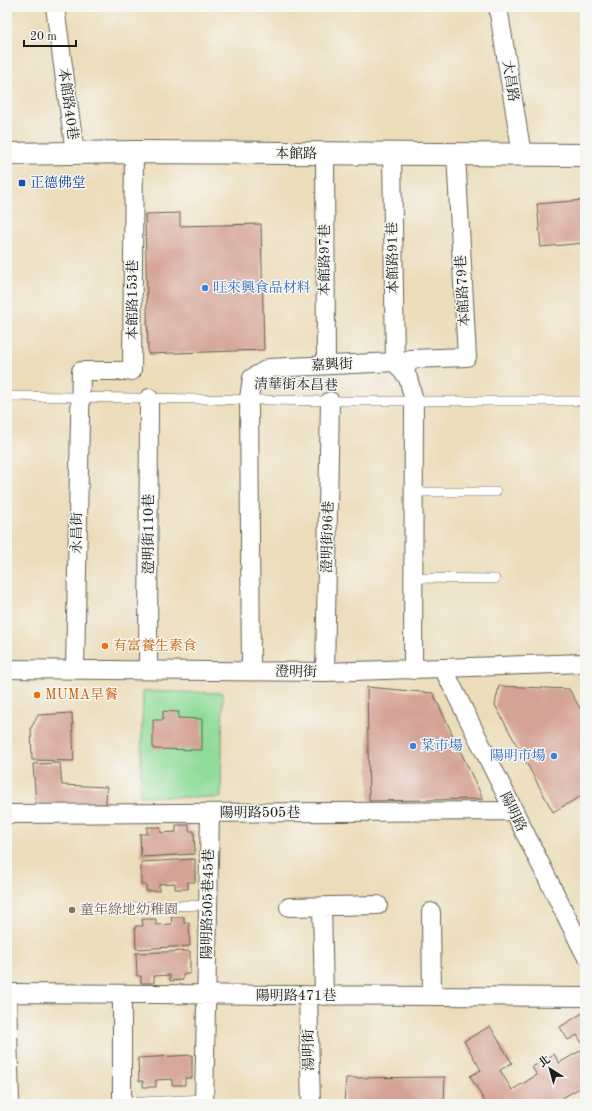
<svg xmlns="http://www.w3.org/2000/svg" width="592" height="1111" viewBox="0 0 592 1111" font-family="'Old Standard TT','Noto Serif TC',serif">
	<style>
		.green { fill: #8fdb98; stroke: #567c5a }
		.building { fill: #d5a395 }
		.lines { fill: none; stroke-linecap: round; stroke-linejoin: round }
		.service-casing { stroke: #656053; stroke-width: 10 }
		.minor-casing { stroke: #656053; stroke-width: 20 }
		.tertiary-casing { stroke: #656053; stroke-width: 24 }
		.service { stroke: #fff; stroke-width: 9 }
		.minor { stroke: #fff; stroke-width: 18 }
		.tertiary { stroke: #fff; stroke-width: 22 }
		.transit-dot { fill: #1a4fb4; stroke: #f6f6f2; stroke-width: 1.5 }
		.shop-dot { fill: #3f7fe0; stroke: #f6f6f2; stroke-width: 1.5 }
		.food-dot { fill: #e8710a; stroke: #f6f6f2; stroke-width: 1.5 }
		.education-dot { fill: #8d6e63; stroke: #f6f6f2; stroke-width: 1.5 }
		.labels { text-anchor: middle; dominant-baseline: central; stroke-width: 3; stroke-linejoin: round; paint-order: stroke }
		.street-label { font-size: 14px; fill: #1c1c1c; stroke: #f6f6f2 }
		.transit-label { font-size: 14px; fill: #164399; stroke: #f6f6f2; text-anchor: start }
		.shop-label { font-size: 14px; fill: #366cbe; stroke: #f6f6f2; text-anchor: start }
		.food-label { font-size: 14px; fill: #c56008; stroke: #f6f6f2; text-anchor: start }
		.education-label { font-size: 14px; fill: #785e54; stroke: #f6f6f2; text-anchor: start }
	</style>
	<rect width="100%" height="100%" fill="#f6f6f2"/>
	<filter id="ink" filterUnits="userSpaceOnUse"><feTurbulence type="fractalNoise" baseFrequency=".025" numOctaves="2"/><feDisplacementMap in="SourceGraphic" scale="8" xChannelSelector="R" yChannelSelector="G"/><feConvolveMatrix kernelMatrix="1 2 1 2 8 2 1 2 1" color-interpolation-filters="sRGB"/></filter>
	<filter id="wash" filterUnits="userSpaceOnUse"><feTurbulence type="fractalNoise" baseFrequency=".012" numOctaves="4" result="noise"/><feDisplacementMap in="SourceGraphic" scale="16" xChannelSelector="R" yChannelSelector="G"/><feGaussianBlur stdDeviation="0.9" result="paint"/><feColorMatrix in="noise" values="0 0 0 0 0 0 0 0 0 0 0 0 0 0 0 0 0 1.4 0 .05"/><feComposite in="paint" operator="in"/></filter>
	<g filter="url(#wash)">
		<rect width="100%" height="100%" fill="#ecddba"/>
		<!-- green -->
		<path class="green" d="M143,691l80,2 -2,105 -81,-2z"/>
		<g id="blocks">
			<!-- building -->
			<path class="building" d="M585,200v43l-44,4 -4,-43z
				M180,213v13l81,-2 3,126 -116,4 -3,-140z
				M499,686l70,3 16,28v77l-32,18 -58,-107z
				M367,687l66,6 50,106 -114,2z
				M163,711l16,1 -1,6 24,1v31l-49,-1v-29h10z
				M72,713l2,48 -42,-1 -1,-32 7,-13z
				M60,763l2,22 45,2 -2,27 -62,-2 -7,-8 -3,-40z
				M176,825h13v6h5l1,23 -54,3 -1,-23h7v-7h13l1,6 15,-1z
				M195,859v23h-7v7h-13v-6l-16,1v7h-13v-6h-5v-23z
				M171,917h13v6h5l1,23 -54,3 -1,-23h8l-1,-7h14v6l16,-1z
				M190,951v23h-7v6l-13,1v-6l-16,1v7h-13v-7h-4l-1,-23z
				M584,1012l1,73 -33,19h-66l-16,-28 11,-6 -17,-29 26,-15 22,37 -12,7 12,20 25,-15 -5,-8 22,-13 5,9 26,-15 -8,-13 -9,5 -8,-13z
				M192,1055v23h-7v7h-13v-6l-16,1v7h-13v-6h-4l-1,-23z
				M445,1077l-1,27h-100l2,-26z"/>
		</g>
	</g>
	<g filter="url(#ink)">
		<use href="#blocks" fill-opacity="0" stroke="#656053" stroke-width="1"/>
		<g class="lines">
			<defs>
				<path id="service" d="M7,396l323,5h255
					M414,492h82
					M414,578l81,1
					M131,907l77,-2
					M122,1103l83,-4"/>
				<path id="minor" d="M55,7l20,146
					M498,7l24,148
					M325,154l1,211
					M392,154l3,208
					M404,372l7,-13 56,-2 -11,-203
					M443,668l142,286
					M7,669l318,3 260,-9
					M75,669l6,-298h51l2,-219
					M148,670l1,-272
					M251,671l-2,-273 3,-20 17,-10 126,-6 13,16 6,22 -1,270
					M325,672l5,-271
					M7,814l506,-3
					M322,906l2,90
					M289,907l89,-2
					M431,912l1,84
					M7,993l578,4
					M7,996l3,108
					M308,996l3,108
					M122,1104v-109
					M204,1104l6,-291"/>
				<path id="tertiary" d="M7,154l127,-2 451,3"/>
			</defs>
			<!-- service casing -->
			<use href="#service" class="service-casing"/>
			<!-- minor casing -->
			<use href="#minor" class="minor-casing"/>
			<!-- tertiary casing -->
			<use href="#tertiary" class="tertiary-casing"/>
			<!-- service -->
			<use href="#service" class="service"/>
			<!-- minor -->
			<use href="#minor" class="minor"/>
			<!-- tertiary -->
			<use href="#tertiary" class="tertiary"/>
		</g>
	</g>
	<!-- markers -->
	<rect class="transit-dot" x="18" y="179" width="8" height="8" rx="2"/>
	<g class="shop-dot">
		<circle cx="205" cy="288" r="4"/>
		<circle cx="413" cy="746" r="4"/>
		<circle cx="554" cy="756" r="4"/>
	</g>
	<g class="food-dot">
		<circle cx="105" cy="646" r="4"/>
		<circle cx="37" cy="695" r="4"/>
	</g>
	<circle class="education-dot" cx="72" cy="910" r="4"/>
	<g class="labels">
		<!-- street labels -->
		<g class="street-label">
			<text transform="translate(510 81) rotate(81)">大昌路</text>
			<text transform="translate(68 104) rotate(82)">本館路40巷</text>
			<text x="296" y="154">本館路</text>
			<text transform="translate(393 258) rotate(-91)">本館路91巷</text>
			<text transform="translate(325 260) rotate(-90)">本館路97巷</text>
			<text transform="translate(463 291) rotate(-93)">本館路79巷</text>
			<text transform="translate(133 300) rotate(-90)">本館路153巷</text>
			<text transform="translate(332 365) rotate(-3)">嘉興街</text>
			<text transform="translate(296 385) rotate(1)">清華街本昌巷</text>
			<text transform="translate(77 533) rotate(-89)">永昌街</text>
			<text transform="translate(149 534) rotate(-90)">澄明街110巷</text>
			<text transform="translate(328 537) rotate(-89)">澄明街96巷</text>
			<text transform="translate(296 672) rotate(1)">澄明街</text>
			<text transform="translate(513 812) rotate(64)">陽明路</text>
			<text x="260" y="813">陽明路505巷</text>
			<text transform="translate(208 904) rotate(-89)">陽明路505巷45巷</text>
			<text x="296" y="996">陽明路471巷</text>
			<text transform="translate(309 1050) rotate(-91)">湯明街</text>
		</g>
		<!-- transit labels -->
		<g class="transit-label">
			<text x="30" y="183">正德佛堂</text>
		</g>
		<!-- shop labels -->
		<g class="shop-label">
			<text x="213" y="288">旺來興食品材料</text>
			<text x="421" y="746">菜市場</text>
			<text x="546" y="756" text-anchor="end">陽明市場</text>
		</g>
		<!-- food labels -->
		<g class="food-label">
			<text x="113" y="646">有富養生素食</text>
			<text x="45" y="695">MUMA早餐</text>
		</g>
		<!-- education labels -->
		<g class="education-label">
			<text x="80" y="910">童年綠地幼稚園</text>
		</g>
	</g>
	<!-- margin -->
	<rect width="592" height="1111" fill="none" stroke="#f6f6f2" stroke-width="24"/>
	<!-- north arrow -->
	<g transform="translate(550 1069) rotate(323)" stroke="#f6f6f2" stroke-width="3" paint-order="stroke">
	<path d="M0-3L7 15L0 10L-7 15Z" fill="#1c1c1c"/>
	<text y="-6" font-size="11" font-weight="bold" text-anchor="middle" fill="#1c1c1c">北</text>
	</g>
	<!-- scale -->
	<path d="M24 40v6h52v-6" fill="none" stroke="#1c1c1c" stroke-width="2"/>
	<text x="30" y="40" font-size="12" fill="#1c1c1c" stroke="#f6f6f2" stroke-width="3" paint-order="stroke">20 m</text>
</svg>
